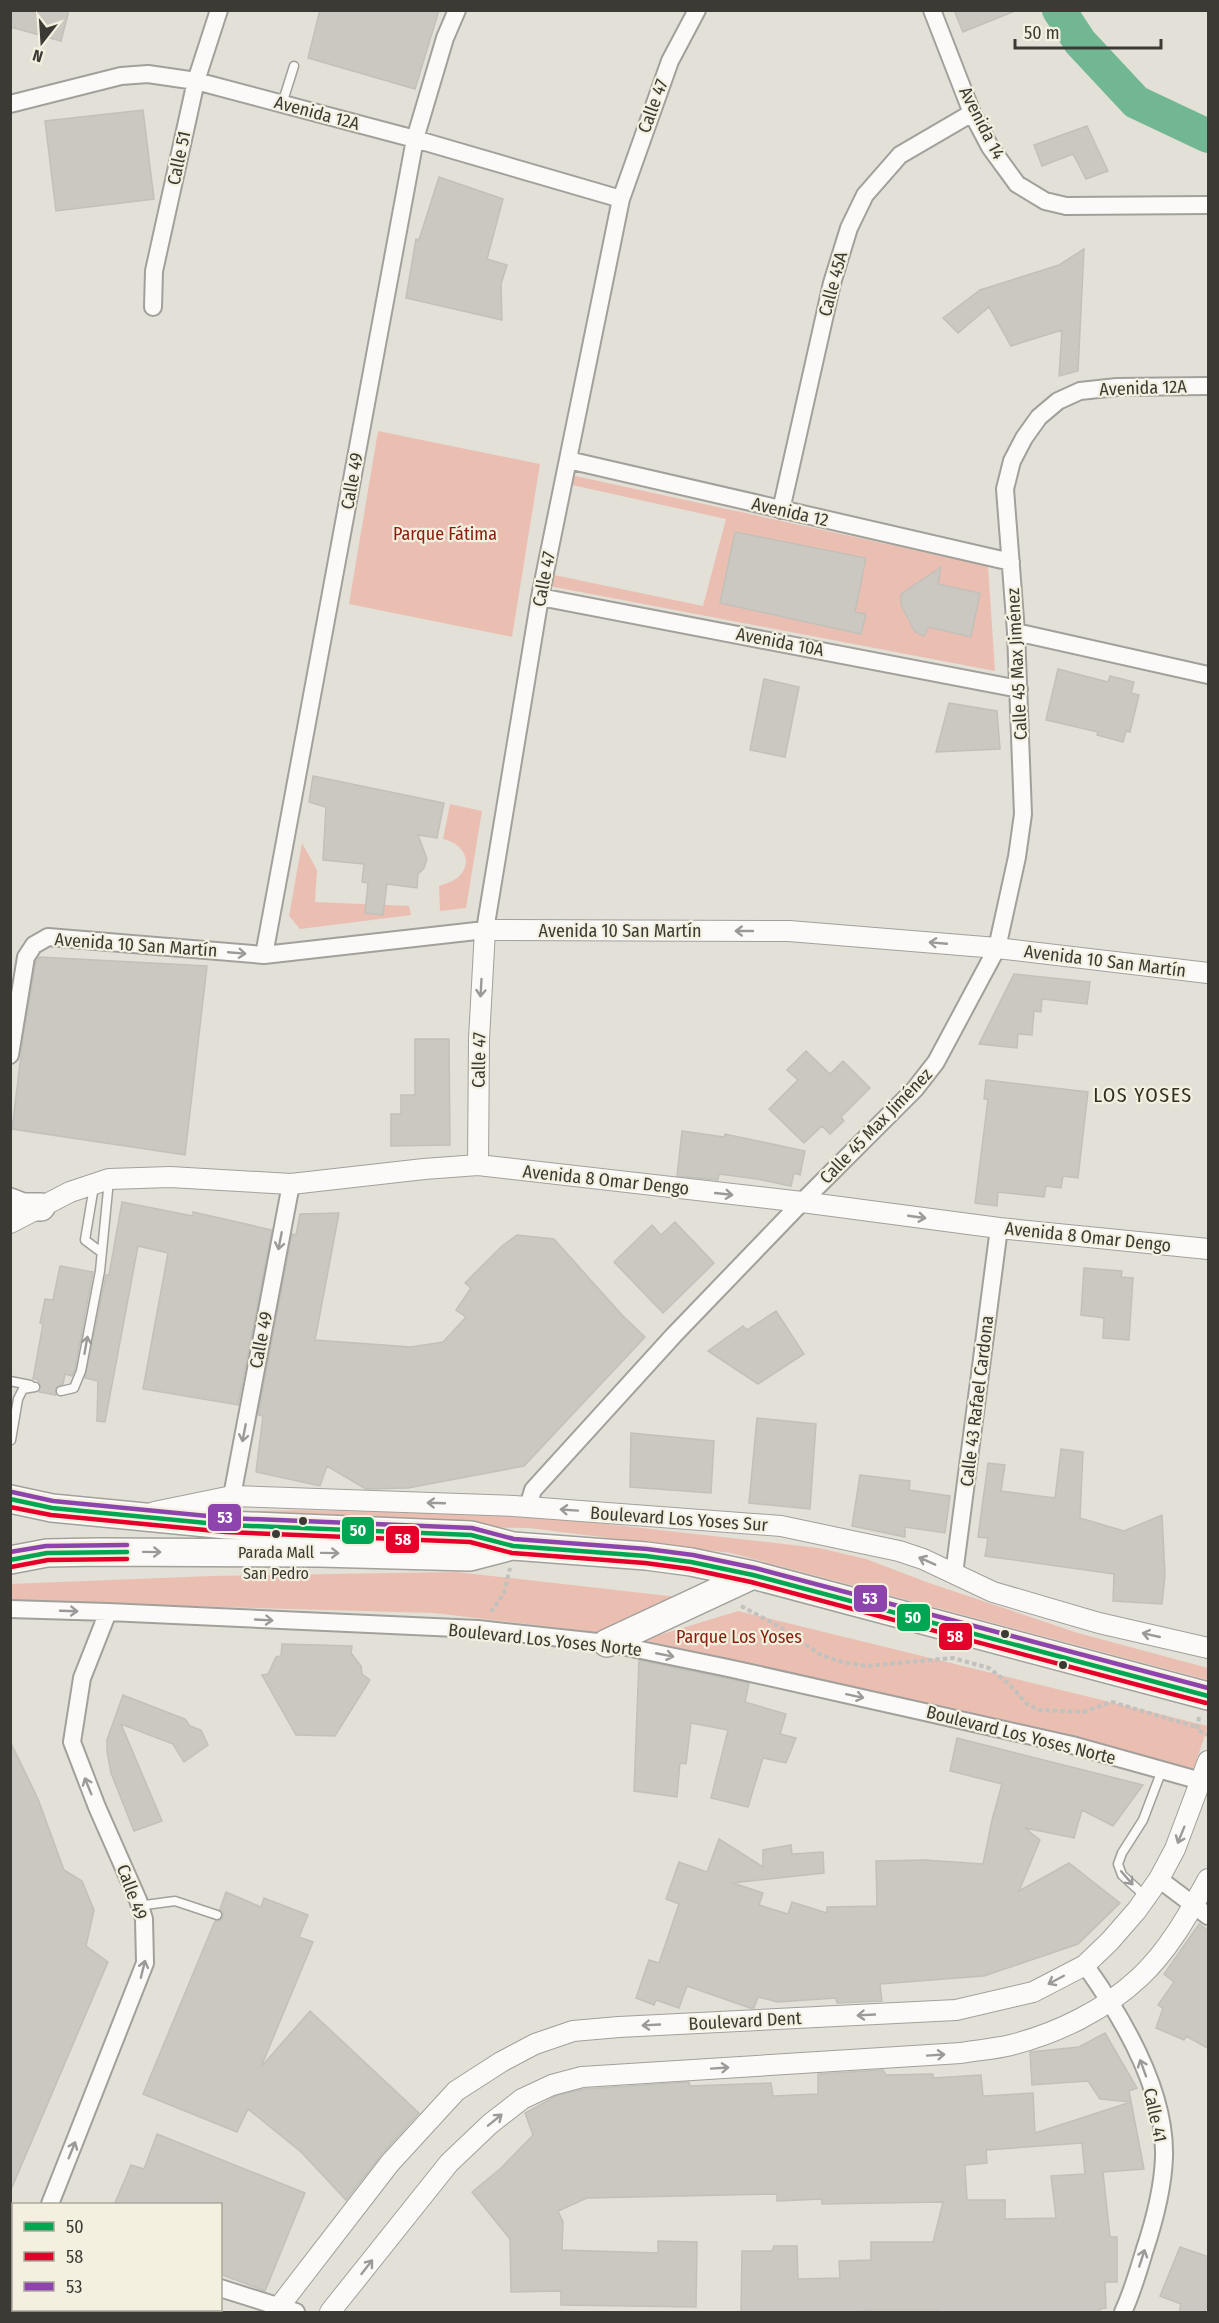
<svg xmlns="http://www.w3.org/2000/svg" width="1219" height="2323" viewBox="0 0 1219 2323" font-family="'Fira Sans Condensed',sans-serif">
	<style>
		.green { fill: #eabfb2; fill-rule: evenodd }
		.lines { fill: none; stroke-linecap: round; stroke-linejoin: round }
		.river { stroke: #72b794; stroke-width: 34 }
		.building { fill: #cbc7c1; stroke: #c3c0b9; stroke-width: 1.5; fill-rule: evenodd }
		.service-casing { stroke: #a2a09a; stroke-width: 11 }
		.minor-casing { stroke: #a2a09a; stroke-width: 20 }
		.tertiary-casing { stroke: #a2a09a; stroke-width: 22 }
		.trunk-casing { stroke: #a2a09a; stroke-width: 30 }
		.path { stroke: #c2c1bd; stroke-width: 4; stroke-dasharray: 4.5 3; stroke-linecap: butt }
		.service { stroke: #fbfaf9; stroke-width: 8 }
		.minor { stroke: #fbfaf9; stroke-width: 16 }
		.tertiary { stroke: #fbfaf9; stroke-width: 20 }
		.trunk { stroke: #fbfaf9; stroke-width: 27 }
		.bus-1-casing { stroke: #f4f0e0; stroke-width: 9 }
		.bus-2-casing { stroke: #f4f0e0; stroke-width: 9 }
		.bus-3-casing { stroke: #f4f0e0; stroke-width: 9 }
		.bus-1 { stroke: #00a651; stroke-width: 4.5 }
		.bus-2 { stroke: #e4002b; stroke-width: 4.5 }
		.bus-3 { stroke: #8e44ad; stroke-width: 4.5 }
		.oneway { stroke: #9c9a96 }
		.bus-dot { fill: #3c3a34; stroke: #f4f0e0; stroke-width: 2 }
		.labels { text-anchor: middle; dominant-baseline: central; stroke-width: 4.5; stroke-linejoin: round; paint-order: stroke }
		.bus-label { font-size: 16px; fill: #3c3a34; stroke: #f4f0e0 }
		.street-label { font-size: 18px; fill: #3c3a34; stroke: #f4f0e0 }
		.park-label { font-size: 18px; fill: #891d0b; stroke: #f4f0e0 }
		.neighbourhood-label { font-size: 20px; letter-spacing: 1.5px; fill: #312e22; stroke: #f4f0e0 }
		.line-badge { stroke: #f4f0e0; stroke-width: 2 }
		.badge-label { font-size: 16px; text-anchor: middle; font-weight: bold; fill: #fff }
	</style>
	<rect width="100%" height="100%" fill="#e2e0d7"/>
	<!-- green -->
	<path class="green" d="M378,431l162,33 -28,173 -163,-33z
		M571,475l417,91 7,105 -446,-85zM572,485l154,34 -23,87 -149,-31zM940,573l-2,11 42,9 -9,43 -42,-9 -5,9c-14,-7 -23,-26 -23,-42l26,-18z
		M450,804l32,7 -16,97 -26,3 -1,-25c8,-3 17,-5 22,-12 13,-16 -2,-32 -18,-35z
		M302,843l15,27 -2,32 94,4 2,9 -111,14 -11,-13z
		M298,1510l228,5 293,33 47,11 66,25 146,49 130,35v12l-477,-127 -202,-25 -141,-1 -214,-14z
		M456,1572l239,27 -92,34 -169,-20 -423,-12 -1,-17 202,-8z
		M738,1611l470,115 -15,45 -138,-38 -412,-93z"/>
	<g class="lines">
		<!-- river -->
		<path class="river" d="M1059,10l21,32 56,60 72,34"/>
	</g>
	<!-- building -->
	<path class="building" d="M10,10h59l-8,31 -51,-14z
		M320,10h119l-24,79 -107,-31z
		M954,10h61v1l-52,21z
		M143,110l11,89 -98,12 -11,-90z
		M1087,126l21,45 -22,8 -13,-25 -31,12 -8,-21z
		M439,177l64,22 -16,60 20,6 -6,19 1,36 -96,-22 10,-59 3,1z
		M1084,249l-6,122 -19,5 3,-46 -51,16 -22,-39 -31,26 -15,-15 37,-28 79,-25z
		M735,532l131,26 -11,54 11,2 -5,20 -141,-31z
		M941,567l-3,17 42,9 -9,44 -42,-10 -5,9 -9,-4 -14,-27v-11z
		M1058,669l50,13 2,-6 24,6 -3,11 8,2 -9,37 -4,-1 -3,11 -26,-7 1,-3 -52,-12z
		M764,679l35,8 -14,70 -35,-7z
		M949,703l48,8 3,38 -64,3z
		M313,776l131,27 -7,35 -19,-3 9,24 -3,9 -6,6 -1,14 -30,-4 -4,31 -18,-2 3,-30 -6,-1 2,-18 -41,-4 3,-53 -17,-5z
		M39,957l168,9 -22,189 -173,-26 12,-98 12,-70z
		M1014,974l76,8 -3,22 -45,-5 -1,13 -7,-1 -2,24 -14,-1 -1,14 -38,-4z
		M415,1039h34l1,106 -59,1v-32h10v-19h14z
		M806,1051l24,23 13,-13 27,27 -29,29 3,4 -14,13 -8,-8 -18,17 -35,-34 29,-29 -11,-10z
		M986,1080l102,12 -10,86 -15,-2 -2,12 -15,-2 -2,11 -46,-5 -1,14 -22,-3 13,-104h-4z
		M682,1131l42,6 1,-3 80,17 -5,24 -6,-2 -3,13 -34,-7 -38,-5 -1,6 -41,-4z
		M122,1202l71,14v-4l79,18 -34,175 -95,-16 25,-136 -30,-7 -33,176 -8,-1 1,-40 -13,-3 21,-103h3z
		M339,1213l-24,127 96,7 32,-5 23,-25 -10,-7 15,-22 -6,-5 37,-37 15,-11 37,4 68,76 23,22 -121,129 -116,22 -42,1 -39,-23 -7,20 -64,-14 7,-56 -5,-1 34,-181 4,1 4,-21z
		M675,1222l39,41 -51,50 -49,-51 38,-37 9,10z
		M60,1266l33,6 -18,97 -3,7 -7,-2 -2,10 -8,5 1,6 -17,-3 1,-9 -3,-4h-4l10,-55 -3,-1 5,-24 8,1z
		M1084,1268l38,3 -1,6 12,1 -4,62 -26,-2 1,-20 -23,-3z
		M776,1311l28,43 -46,30 -50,-33 35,-25 4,4z
		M757,1418l59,6 -6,85 -61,-6z
		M631,1433l83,8 -3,52 -81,-6z
		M1061,1449l22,3 -3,66 44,13 38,-16 3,60 -3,29 -49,-3 1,-27 -129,-18 3,-18 -10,-1 10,-74 17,2 -4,26 54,7z
		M860,1475l50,6 -1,9 41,6 -5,37 -40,-6v10l-53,-11z
		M282,1644l70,2 -1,7 10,13 1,8 8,6 -35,56 -39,-1 -34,-60 6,-1 8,-17 5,-1z
		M639,1660l110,23 -4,19 41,12 -6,20 16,4 -10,25 -23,-5 -15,49 -37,-9 17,-68 -37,-7 -5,41 -6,-1 -3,34 -43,-6z
		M123,1695l62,24 5,7 11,4 7,15 -24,17 -11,-18 -52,-20 41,97 -28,10 -23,-58 -4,-22v-11z
		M957,1738l186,47 -30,41 -31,-16 -8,28 -49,-10 15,12 -21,51 50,-28 51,40 -42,41 -94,32 -104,8 2,17 -45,2 -1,-5 -58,4 -20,-5 -4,11h-4l-63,-22 -8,22 -23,-8 -2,5 -18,-7 13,-38 10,3 20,-59 -13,-5 13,-37 28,10 12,-33 44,28v-17l28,-5 1,9 31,-2 1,21 -91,10 30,10 -4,12 29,9 4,-12 35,11v-6l50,-1 -1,-45 49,-1 58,4 9,-44 10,-36 -52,-13z
		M10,1741l28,58 26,71 18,11 12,29 -8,36 22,16 -98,230z
		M226,1892l35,15 3,-9 44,17 -9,22 14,5 -52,125 49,-56 109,102 -38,42 -35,45 -45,-48 -53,-43 -11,23 -94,-38 72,-173h4l4,-3v-5l-3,-4z
		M1199,1924l10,7v118l-23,-13 -2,4 -28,-12 7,-20 -5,-3 16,-23 -10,-8z
		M1105,2033l32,55 -8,3 15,78 -41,3 7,65h7v45h-12l1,26 -6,1v4h-163l1,-3h-66l-31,3h-100l1,-62h30l2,-5h23l1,33 42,-1 -1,-17 32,-1v-18h62l10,-40 -121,2v-5l-45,2v-7l-190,4 -29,13 5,11 -1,28 96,3v-12l39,1 -1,65 -135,-2v-14l-50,1 -1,-53 -38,-47 29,-24 32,-33 -8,-22 31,-17 28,-7 105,-7 1,4 81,-3 2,13 45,-2v-20l65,-4 3,5 47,-1v4l48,-3 2,21 50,-3 2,40 96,-31 -31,-3 -12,-18 -56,4 -2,-33 49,-5zM1082,2143l3,31 -34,2 5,42 -51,1v-19h-38l-2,-35 22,-2 -1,-13z
		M157,2134l148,59 -40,98 -45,-17v-69h-106l17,-40 13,4z
		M1180,2247l29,10v45l-5,11h-25l2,-9 -21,-8z"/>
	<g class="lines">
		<defs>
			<path id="service" d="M282,104l12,-38
				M94,1186l-9,54 16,12
				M10,1381l20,4
				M61,1391l13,-3 7,-17 19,-100 9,-91
				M11,1440l7,-41 5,-10 12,-2
				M1146,1897l-24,-22 -4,-11 4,-11 21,-33 19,-50
				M144,1913l1,-8 30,-4 42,14
				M15,2312l2,-2
				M84,2312l1,-2"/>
			<path id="minor" d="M932,10l40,103 18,34 27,37 28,17 21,5 142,-1
				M10,104l111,-28 27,-2 48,7 219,58 206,60
				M153,307l1,-36 42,-190 23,-71
				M568,460l443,102
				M781,510l51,-227 17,-55 16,-33 35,-40 72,-42
				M540,597l479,92
				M1016,632l192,43
				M264,955l151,-816 30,-101 12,-28
				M10,1055l16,-98 8,-12 14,-8 216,18 221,-25 55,-333 81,-398 49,-138 27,-51
				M232,1496l59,-312
				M528,1507l5,-17 141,-155 128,-133 113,-113 21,-27 61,-114 20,-91 6,-43 -7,-182 -11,-143 7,-28 12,-23 15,-21 19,-16 22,-10 37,-4 91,-1
				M954,1574l45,-346
				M10,1609l98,3 370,17 129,14 121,25 344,77 136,38
				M1159,1879l49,37
				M1085,1965c38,53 81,125 79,192 -1,32 -10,65 -20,95 -6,20 -12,41 -21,60
				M50,2204l95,-241 -1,-44 -6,-19 -41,-93 -25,-65 10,-64 26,-66
				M10,2220l4,1
				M220,2288l76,24"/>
			<path id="tertiary" d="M478,1165l1,-126 6,-109 304,1 208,17 211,25
				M10,1223l60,-31 39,-13 61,-2 121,7 133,-15 54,-4 324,37 197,26 209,21
				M154,1512l78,-16 282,10 267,20 118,25 24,8 70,33 106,31 109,25
				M275,2312l115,-149 66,-72 45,-29 34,-18 38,-13 46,-4 337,-17 77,-18 52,-27 25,-24 27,-31 22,-31 16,-30 33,-88
				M330,2312l119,-149 41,-39 32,-25 30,-14 30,-8 379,-24c17,-3 34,-4 50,-8 47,-12 94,-35 129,-68 29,-27 49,-64 68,-98"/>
			<path id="trunk" d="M10,1202l13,5h18
				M10,1499l42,9 175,17 244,10 42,11 133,10 45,6 62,13 455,121
				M10,1560l37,-7 51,-1 222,1 150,4 38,-10
				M607,1643l146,-68"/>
		</defs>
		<!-- service casing -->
		<use href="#service" class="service-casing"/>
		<!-- minor casing -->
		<use href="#minor" class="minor-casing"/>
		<!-- tertiary casing -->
		<use href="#tertiary" class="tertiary-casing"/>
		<!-- trunk casing -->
		<use href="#trunk" class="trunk-casing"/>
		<!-- path -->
		<path class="path" d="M741,1606l39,21 41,28 21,7 23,4 88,-8 36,10 19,15 19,21 12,6 44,2 29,-10 85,25
			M491,1612l13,-19 6,-25
			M1199,1717l-2,13 11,5"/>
		<!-- service -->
		<use href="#service" class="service"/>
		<!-- minor -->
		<use href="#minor" class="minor"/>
		<!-- tertiary -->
		<use href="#tertiary" class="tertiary"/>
		<!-- trunk -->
		<use href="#trunk" class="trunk"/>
		<defs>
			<path id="bus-1" d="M10,1499l42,9 175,17 244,10 42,11 133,10 45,6 62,13 455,121
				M10,1560l37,-7 80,-1"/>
			<path id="bus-2" d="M10,1507l41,8 175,17 244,10 42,11 133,10 45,6 61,13 455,121
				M11,1567l37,-7 79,-1"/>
			<path id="bus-3" d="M12,1492l41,9 175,17 244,10 42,11 133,10 46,6 62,13 453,120
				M10,1552l36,-6 81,-1"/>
		</defs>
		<!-- bus-1 casing -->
		<use href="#bus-1" class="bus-1-casing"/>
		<!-- bus-2 casing -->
		<use href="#bus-2" class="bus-2-casing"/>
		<!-- bus-3 casing -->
		<use href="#bus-3" class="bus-3-casing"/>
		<!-- bus-1 -->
		<use href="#bus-1" class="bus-1"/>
		<!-- bus-2 -->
		<use href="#bus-2" class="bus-2"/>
		<!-- bus-3 -->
		<use href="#bus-3" class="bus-3"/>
	</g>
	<!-- one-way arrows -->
	<defs><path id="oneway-shaft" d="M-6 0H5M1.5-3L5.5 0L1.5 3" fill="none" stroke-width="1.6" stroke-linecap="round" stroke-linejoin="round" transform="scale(1.5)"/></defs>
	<g class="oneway">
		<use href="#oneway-shaft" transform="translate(744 931) rotate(-180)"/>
		<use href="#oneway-shaft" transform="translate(938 943) rotate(-175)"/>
		<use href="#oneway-shaft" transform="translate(237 953) rotate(5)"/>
		<use href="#oneway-shaft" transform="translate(481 988) rotate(93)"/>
		<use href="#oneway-shaft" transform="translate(724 1194) rotate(6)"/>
		<use href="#oneway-shaft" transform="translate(917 1217) rotate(8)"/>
		<use href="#oneway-shaft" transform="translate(280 1241) rotate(101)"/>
		<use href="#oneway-shaft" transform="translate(86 1345) rotate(-80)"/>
		<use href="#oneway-shaft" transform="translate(244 1433) rotate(101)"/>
		<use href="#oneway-shaft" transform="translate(436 1503) rotate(-178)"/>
		<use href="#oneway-shaft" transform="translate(569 1510) rotate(-176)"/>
		<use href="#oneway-shaft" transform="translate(152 1552) rotate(1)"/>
		<use href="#oneway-shaft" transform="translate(330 1553) rotate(1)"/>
		<use href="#oneway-shaft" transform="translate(927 1561) rotate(-156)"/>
		<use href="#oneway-shaft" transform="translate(69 1611) rotate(2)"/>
		<use href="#oneway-shaft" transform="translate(264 1620) rotate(3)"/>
		<use href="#oneway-shaft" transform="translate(1151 1635) rotate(-167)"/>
		<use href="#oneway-shaft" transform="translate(665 1655) rotate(11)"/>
		<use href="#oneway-shaft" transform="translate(855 1696) rotate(12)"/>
		<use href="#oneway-shaft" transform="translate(88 1786) rotate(-112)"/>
		<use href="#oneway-shaft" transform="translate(1181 1835) rotate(112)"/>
		<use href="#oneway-shaft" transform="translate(1127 1878) rotate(49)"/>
		<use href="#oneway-shaft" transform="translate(143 1969) rotate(-76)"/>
		<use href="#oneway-shaft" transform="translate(1056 1980) rotate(152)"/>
		<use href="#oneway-shaft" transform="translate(866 2015) rotate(177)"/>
		<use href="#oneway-shaft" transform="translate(651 2025) rotate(177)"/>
		<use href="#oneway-shaft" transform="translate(936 2055) rotate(-4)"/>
		<use href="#oneway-shaft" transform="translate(720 2068) rotate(-4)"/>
		<use href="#oneway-shaft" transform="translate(1143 2068) rotate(-110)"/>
		<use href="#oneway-shaft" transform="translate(495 2120) rotate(-39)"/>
		<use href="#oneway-shaft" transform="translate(72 2150) rotate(-68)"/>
		<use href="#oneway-shaft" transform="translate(1142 2258) rotate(-72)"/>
		<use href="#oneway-shaft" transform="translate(367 2267) rotate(-52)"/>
	</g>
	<!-- markers -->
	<g class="bus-dot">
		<circle cx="303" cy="1521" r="5"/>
		<circle cx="276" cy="1534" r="5"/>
		<circle cx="1005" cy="1634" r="5"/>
		<circle cx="1063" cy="1665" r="5"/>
	</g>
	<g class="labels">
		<!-- bus labels -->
		<g class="bus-label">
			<text x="276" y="1552">Parada Mall<tspan x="276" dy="21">San Pedro</tspan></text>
		</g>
		<!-- street labels -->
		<g class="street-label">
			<text transform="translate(653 106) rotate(-70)">Calle 47</text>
			<text transform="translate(317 113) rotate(15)">Avenida 12A</text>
			<text transform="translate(982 123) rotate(63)">Avenida 14</text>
			<text transform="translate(179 158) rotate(-78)">Calle 51</text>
			<text transform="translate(833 284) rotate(-75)">Calle 45A</text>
			<text transform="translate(1143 388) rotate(-2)">Avenida 12A</text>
			<text transform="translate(352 481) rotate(-80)">Calle 49</text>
			<text transform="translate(790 512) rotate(13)">Avenida 12</text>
			<text transform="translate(544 579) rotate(-79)">Calle 47</text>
			<text transform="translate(780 642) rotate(11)">Avenida 10A</text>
			<text transform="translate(1017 664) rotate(-93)">Calle 45 Max Jiménez</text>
			<text x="620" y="931">Avenida 10 San Martín</text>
			<text transform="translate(136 945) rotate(4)">Avenida 10 San Martín</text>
			<text transform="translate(1105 961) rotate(7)">Avenida 10 San Martín</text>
			<text transform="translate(479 1060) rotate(-89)">Calle 47</text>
			<text transform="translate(876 1126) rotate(-46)">Calle 45 Max Jiménez</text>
			<text transform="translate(606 1180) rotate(6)">Avenida 8 Omar Dengo</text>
			<text transform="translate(1088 1237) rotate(6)">Avenida 8 Omar Dengo</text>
			<text transform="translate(261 1340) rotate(-79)">Calle 49</text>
			<text transform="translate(977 1401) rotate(-83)">Calle 43 Rafael Cardona</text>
			<text transform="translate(679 1519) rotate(4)">Boulevard Los Yoses Sur</text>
			<text transform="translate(545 1640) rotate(6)">Boulevard Los Yoses Norte</text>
			<text transform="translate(1021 1735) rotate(14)">Boulevard Los Yoses Norte</text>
			<text transform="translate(132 1892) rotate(70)">Calle 49</text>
			<text transform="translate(745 2021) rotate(-3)">Boulevard Dent</text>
			<text transform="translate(1155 2115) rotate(78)">Calle 41</text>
		</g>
		<!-- park labels -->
		<g class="park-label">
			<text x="445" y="534">Parque Fátima</text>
			<text x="739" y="1637">Parque Los Yoses</text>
		</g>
		<!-- neighbourhood labels -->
		<g class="neighbourhood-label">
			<text x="1143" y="1095">LOS YOSES</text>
		</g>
	</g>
	<g class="line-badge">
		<rect x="207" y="1503" width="35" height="29" rx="6" fill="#8e44ad"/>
		<rect x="341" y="1516" width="34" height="29" rx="6" fill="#00a651"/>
		<rect x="385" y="1525" width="35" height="29" rx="6" fill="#e4002b"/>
		<rect x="853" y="1584" width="35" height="29" rx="6" fill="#8e44ad"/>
		<rect x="896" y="1603" width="35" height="29" rx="6" fill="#00a651"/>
		<rect x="938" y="1622" width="35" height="29" rx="6" fill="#e4002b"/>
	</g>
	<g class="badge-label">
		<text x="225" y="1523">53</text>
		<text x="358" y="1536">50</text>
		<text x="403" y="1545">58</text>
		<text x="870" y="1604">53</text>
		<text x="913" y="1623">50</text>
		<text x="955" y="1642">58</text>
	</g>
	<!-- border -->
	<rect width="1219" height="2323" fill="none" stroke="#3c3a34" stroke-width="24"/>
	<!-- legend -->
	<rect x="12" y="2203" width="210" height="108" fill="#f4f0e0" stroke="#aaa79b" stroke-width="1.5"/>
	<rect x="24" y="2222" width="30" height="9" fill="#00a651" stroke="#aaa79b" stroke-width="1.5"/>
	<text x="66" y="2233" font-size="18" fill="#3c3a34">50</text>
	<rect x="24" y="2252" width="30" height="9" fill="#e4002b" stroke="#aaa79b" stroke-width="1.5"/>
	<text x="66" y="2263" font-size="18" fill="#3c3a34">58</text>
	<rect x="24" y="2282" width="30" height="9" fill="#8e44ad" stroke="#aaa79b" stroke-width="1.5"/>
	<text x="66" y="2293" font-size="18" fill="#3c3a34">53</text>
	<!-- north arrow -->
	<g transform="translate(42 42) rotate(197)" stroke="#f4f0e0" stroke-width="4.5" paint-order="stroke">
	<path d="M0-4.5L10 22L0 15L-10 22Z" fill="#3c3a34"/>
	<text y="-9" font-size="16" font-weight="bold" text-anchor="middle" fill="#3c3a34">N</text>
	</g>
	<!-- scale -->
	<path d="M1015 39v9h146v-9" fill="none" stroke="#3c3a34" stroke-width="3"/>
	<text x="1024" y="39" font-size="18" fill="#3c3a34" stroke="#f4f0e0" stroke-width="4.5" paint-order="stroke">50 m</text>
</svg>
